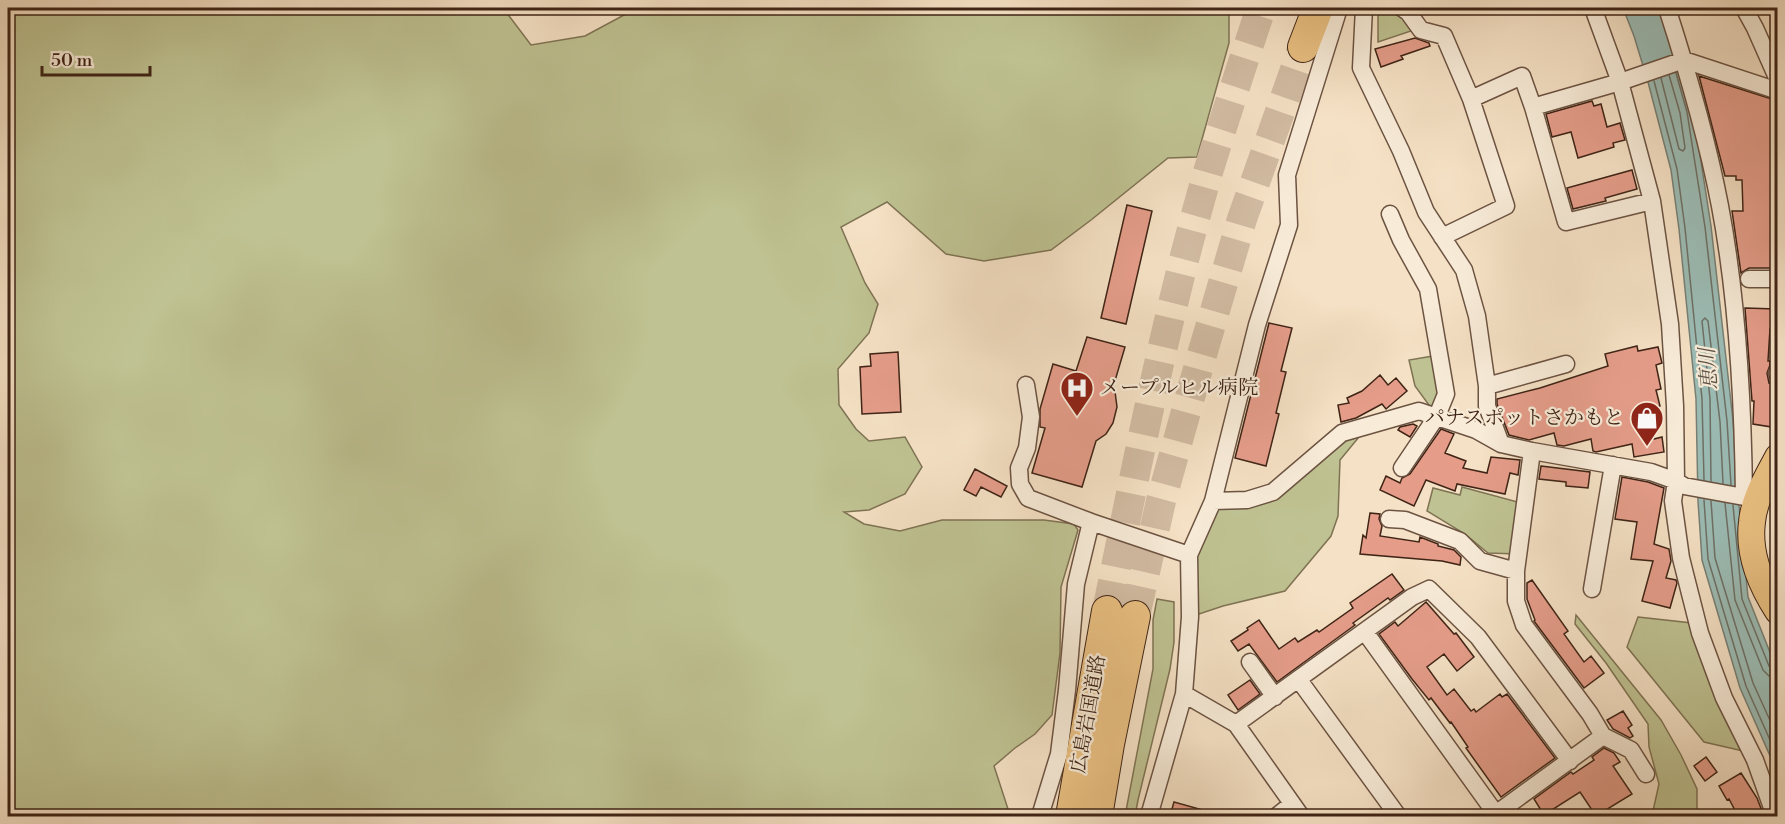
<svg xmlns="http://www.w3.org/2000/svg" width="1785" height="824" viewBox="0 0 1785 824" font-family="'Libre Bodoni','Noto Serif JP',serif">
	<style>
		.green { fill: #bfc292; stroke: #7f7354; stroke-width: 1.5 }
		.water { fill: #9cbdb6; stroke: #778076; stroke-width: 1.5 }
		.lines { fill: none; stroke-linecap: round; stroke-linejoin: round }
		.shore { stroke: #6e7066; stroke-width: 1.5 }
		.building { fill: #e59d8a; stroke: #3f2416; stroke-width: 1.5 }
		.highway-tunnel { stroke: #d1bba2; stroke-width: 30; stroke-dasharray: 30 15; stroke-linecap: butt }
		.street-casing { stroke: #6c5342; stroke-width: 19 }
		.primary-casing { stroke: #3f2416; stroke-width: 28 }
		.highway-casing { stroke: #3f2416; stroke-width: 32 }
		.street { stroke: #f8ecd9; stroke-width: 16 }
		.primary { stroke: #eac082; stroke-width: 26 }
		.highway { stroke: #eac082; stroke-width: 30 }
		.labels { text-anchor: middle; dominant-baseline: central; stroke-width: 4.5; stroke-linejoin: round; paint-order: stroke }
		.poi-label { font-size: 20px; fill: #3f2416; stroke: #f8ecd9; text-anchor: start }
		.street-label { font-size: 20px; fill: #3f2416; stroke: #f8ecd9 }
		.water-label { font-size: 21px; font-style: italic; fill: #5b5246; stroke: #f8ecd9 }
	</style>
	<rect width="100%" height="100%" fill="#f5e1c5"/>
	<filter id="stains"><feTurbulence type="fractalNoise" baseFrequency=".00333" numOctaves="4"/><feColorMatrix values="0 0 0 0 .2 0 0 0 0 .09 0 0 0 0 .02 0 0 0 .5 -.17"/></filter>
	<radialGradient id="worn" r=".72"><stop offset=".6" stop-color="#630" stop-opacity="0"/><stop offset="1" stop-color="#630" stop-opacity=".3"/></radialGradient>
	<!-- green -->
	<path class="green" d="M8,8h495l28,37 54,-9 52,-28h592v35l-32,114 -29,1 -77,62 -40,30 -67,11 -38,-7 -59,-52 -46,25 24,56 13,21 -9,29 -31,36 1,36 17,24 13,12 36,-4 17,30 -17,27 -36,16 -25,2 20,12 36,7 42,-11h102l30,4 4,6 -17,57 -1,66 -8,62 -17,19 -20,14 -21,18 15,46v4h-1001z
		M1378,8h19l20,21 -39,13z
		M1439,355l-2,61 -22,-30 -6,-26z
		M1368,426l-28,34 -2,56 -7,20 -46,55 -62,15 -33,11 -1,-62 24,-54 60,-9 69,-59z
		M1462,487l63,17 -7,50 -30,-1 -23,-19 -38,-23 6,-23 27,7z
		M1157,599l17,3v40l-4,27 -32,131 -3,16h-10l28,-147v-49z
		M1576,615l85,105 20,35 16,34v27h-47l3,-5 6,-27 -10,-37 -1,-23 -42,-61 -31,-39z
		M1638,617l54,6 51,128 -39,-9 -77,-95z"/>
	<!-- water -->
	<path class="water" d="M1623,8h41l29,102 18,116 22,194 3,55 12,122 29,73v109l-6,-21 -31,-70 -38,-128 -4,-59 -2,-102 -17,-170 -8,-59 -23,-88 -14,-46z"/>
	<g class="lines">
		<!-- shore -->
		<path class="shore" d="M1676,73l11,39 18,115 22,194 4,64
			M1661,78l18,71 4,2 2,-3 -5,-35 -11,-38
			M1654,81l23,88 8,59 17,171 2,81
			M1711,481l-1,-82 -8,-78 3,-3 3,3 12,101 3,61
			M1704,500l4,59 38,127 32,72
			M1711,501l4,57 38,125 25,55
			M1725,503l10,97 28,70 6,6 9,1
			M1733,505l9,94 27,67 4,3 5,1"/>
	</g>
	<!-- building -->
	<path class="building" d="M1415,38l14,5 1,3 -29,10 2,3 -22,8 -6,-18z
		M1699,76l79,25v37h-5v44l5,-1v20h-5l1,45 4,-1v23h-29l-8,5 -9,-62h11l-1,-31h-6v-4h-11z
		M1592,101l2,5 7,-2 6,23 13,-4 5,17 -12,3 1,4 -36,11 -7,-26 -19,5 -6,-23z
		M1632,170l5,19 -32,9 1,3 -33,8 -6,-21z
		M1127,205l25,6 -26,113 -25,-6z
		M1745,308l31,1v20h-6l-2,32h2v4l-3,8 2,10 9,2v43l-25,-4 1,-23h-2z
		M1269,323l23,5 -11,43 5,1 -10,41 3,1 -13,52 -31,-8z
		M1087,337l38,10 -11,37 3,23 -4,16 -7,11 -10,7 -14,46 -50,-14 13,-45 -5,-1v-18l13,-45 23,7z
		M1637,346l1,5 20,-4 4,16 -6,2 5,24 -5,1 4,16 -12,3 6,30 8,-2 2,15 -30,5 -2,-13 -36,8 -3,-1 -2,-12 -27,7 -7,-1 -3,-12 -25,7 -20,-5 -12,-31v-5l43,-11 68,-22 -3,-12z
		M898,352l3,60 -39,2 -2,-47 11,-1 -1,-12z
		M1380,375l8,10 8,-7 11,13 -21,18 -4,-5 -26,14 -15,4 -3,-17 11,-2 -2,-5 15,-7z
		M1413,424l4,2 -7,11 -12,-7 2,-3z
		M1441,429l13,5 -9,19 21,8 -3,7 24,5 4,-16 29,3 -2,15 -8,-2 -5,21 -48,-10 -2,7 -29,-11 -12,26 -34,-16 6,-14 14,7 2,-5 8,-4z
		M1541,466l49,6 -2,16 -22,-2v-4l-27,-3z
		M975,469l32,17 -6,11 -20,-10 -5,9 -12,-6z
		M1622,477l26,5 16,6 -10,56 15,5 2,12 -5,17 10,2 1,3 -7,25 -28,-7 11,-40 -22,-2 6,-37 -22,-3z
		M1370,513l10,1 -1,5 3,7 -2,10 39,6 1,-5 18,7v2l16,4 7,7 -1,8 -18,-4 -82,-7 3,-19 3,3z
		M1392,574l12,16 -14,10 -2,-2 -35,25 2,2 -78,57 -28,-38 -11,7 -7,-10 17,-11 -1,-2 12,-8 20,29 16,-11 3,4 19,-12 2,2 34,-24 -3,-5z
		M1532,580l36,51 -4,3 20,28 7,-6 13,17 -20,15 -50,-67 1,-1 -8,-21v-16z
		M1426,602l28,32 2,-1 18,24 -17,14 -13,-17 -17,13 20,28 7,-6 17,22 3,-2 2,3 24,-18 2,3 5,-3 48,64 -54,39 -35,-49 2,-1 -17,-25 -1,1 -19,-25 -2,2 -17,-21 -33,-45 16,-12 3,4z
		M1250,680l10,14 -22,16 -10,-15z
		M1623,711l9,14 -4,3 5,8 -3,2 -17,-9 -6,-9z
		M1604,748l10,5 6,9 -7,4 19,28 -36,22 -16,-24 -36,23 -10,-16 37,-27 2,2 21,-14 -2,-3z
		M1706,757l11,15 -12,9 -11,-15z
		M1741,773l16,25 5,13 -10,5h-14l-9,-17 -2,1 -8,-14z
		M1174,802l36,10v4h-40z"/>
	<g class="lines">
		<!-- highway-tunnel -->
		<path class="highway-tunnel" d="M1107,611c30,-147 59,-295 101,-439 17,-55 35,-110 53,-164
			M1135,616l26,-115 40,-143 41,-139 61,-172"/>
		<defs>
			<path id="street" d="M1364,8l-3,60 40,83 25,61 38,58 13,46 10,70
				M1402,8l6,4 13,18 23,6 27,63 35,107 -64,31
				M1593,8l27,74 32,119 18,123 5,82 1,75 -3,20 8,57 19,75 24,65 31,62 20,56
				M1667,8c21,65 40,130 53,198 18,95 23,194 24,291
				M1744,8l11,20 23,52
				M1471,99l51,-23 11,31 33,115 86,-21
				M1533,107l87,-25 64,-22 94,31
				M1390,214l11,26 27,49 18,105 -9,22 -35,52
				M1749,279h29
				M1777,373l1,-2
				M1026,385l5,32 -4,31 -8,20 1,16 8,14 63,24 98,33
				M1501,444l-14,-38v-20l79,-22
				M1532,451l-16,120v30l8,24 66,89 13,22
				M1213,501l34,-1 26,-8 69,-59 77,-22 57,19 25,14 31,7 119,21 25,9 8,5 60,11 14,1
				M1389,519l16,1 55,21 20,20 36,10
				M1592,589l21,-124
				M1365,632l131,182
				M1250,662l25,35
				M1299,680l99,136
				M1184,694l52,30 65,92
				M1236,724l176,-127 17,-8 49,48 92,124
				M1040,816l19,-62 8,-64 9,-106 15,-62
				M1149,816l35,-122 6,-77 -1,-62 24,-54 44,-176 32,-100 -2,-50 52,-167
				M1277,816l15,-12
				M1493,816l110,-80 28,14 15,24"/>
			<path id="primary" d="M1778,457c-11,21 -24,42 -26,65 -4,31 9,63 26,89"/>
			<path id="highway" d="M1303,47l15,-39
				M1071,816l36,-205
				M1097,816l12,-72 26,-128"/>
		</defs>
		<!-- street casing -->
		<use href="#street" class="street-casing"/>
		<!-- primary casing -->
		<use href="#primary" class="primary-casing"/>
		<!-- highway casing -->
		<use href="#highway" class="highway-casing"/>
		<!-- street -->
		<use href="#street" class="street"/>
		<!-- primary -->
		<use href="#primary" class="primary"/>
		<!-- highway -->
		<use href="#highway" class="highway"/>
	</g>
	<!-- icons -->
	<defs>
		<symbol id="hospital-pin" viewBox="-11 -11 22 30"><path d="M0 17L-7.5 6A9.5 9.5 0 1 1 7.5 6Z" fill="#8f2418" stroke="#f8ecd9"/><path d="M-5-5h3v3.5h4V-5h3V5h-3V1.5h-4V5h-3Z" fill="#fff"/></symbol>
		<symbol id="shop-pin" viewBox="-11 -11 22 30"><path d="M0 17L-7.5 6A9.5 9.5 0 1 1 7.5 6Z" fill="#8f2418" stroke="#f8ecd9"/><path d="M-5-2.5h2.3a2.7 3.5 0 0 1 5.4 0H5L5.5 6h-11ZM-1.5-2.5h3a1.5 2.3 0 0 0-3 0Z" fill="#fff"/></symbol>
	</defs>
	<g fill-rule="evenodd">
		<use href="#hospital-pin" x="1058" y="369" width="38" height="52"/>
		<use href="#shop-pin" x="1628" y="399" width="38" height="52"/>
	</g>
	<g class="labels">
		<!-- poi labels -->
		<g class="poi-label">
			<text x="1100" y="388">メープルヒル病院</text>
			<text x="1624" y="418" text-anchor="end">パナスポットさかもと</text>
		</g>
		<!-- street labels -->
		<g class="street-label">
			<text transform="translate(1089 714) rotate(-80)">広島岩国道路</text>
		</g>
		<!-- water labels -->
		<g class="water-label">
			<text transform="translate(1709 369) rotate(-94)">恵川</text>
		</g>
	</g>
	<!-- margin -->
	<rect width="1785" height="824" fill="none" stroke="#f5e1c5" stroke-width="30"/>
	<rect x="9" y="9" width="1767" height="806" fill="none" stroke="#3f2416" stroke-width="3"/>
	<rect x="15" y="15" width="1755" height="794" fill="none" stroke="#3f2416" stroke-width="1.5"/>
	<!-- scale -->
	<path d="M42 66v9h108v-9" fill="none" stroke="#3f2416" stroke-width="3"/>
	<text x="51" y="66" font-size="18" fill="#3f2416" stroke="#f8ecd9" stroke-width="4.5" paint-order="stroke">50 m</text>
	<rect width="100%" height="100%" filter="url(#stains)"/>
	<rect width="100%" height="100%" fill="url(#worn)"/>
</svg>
